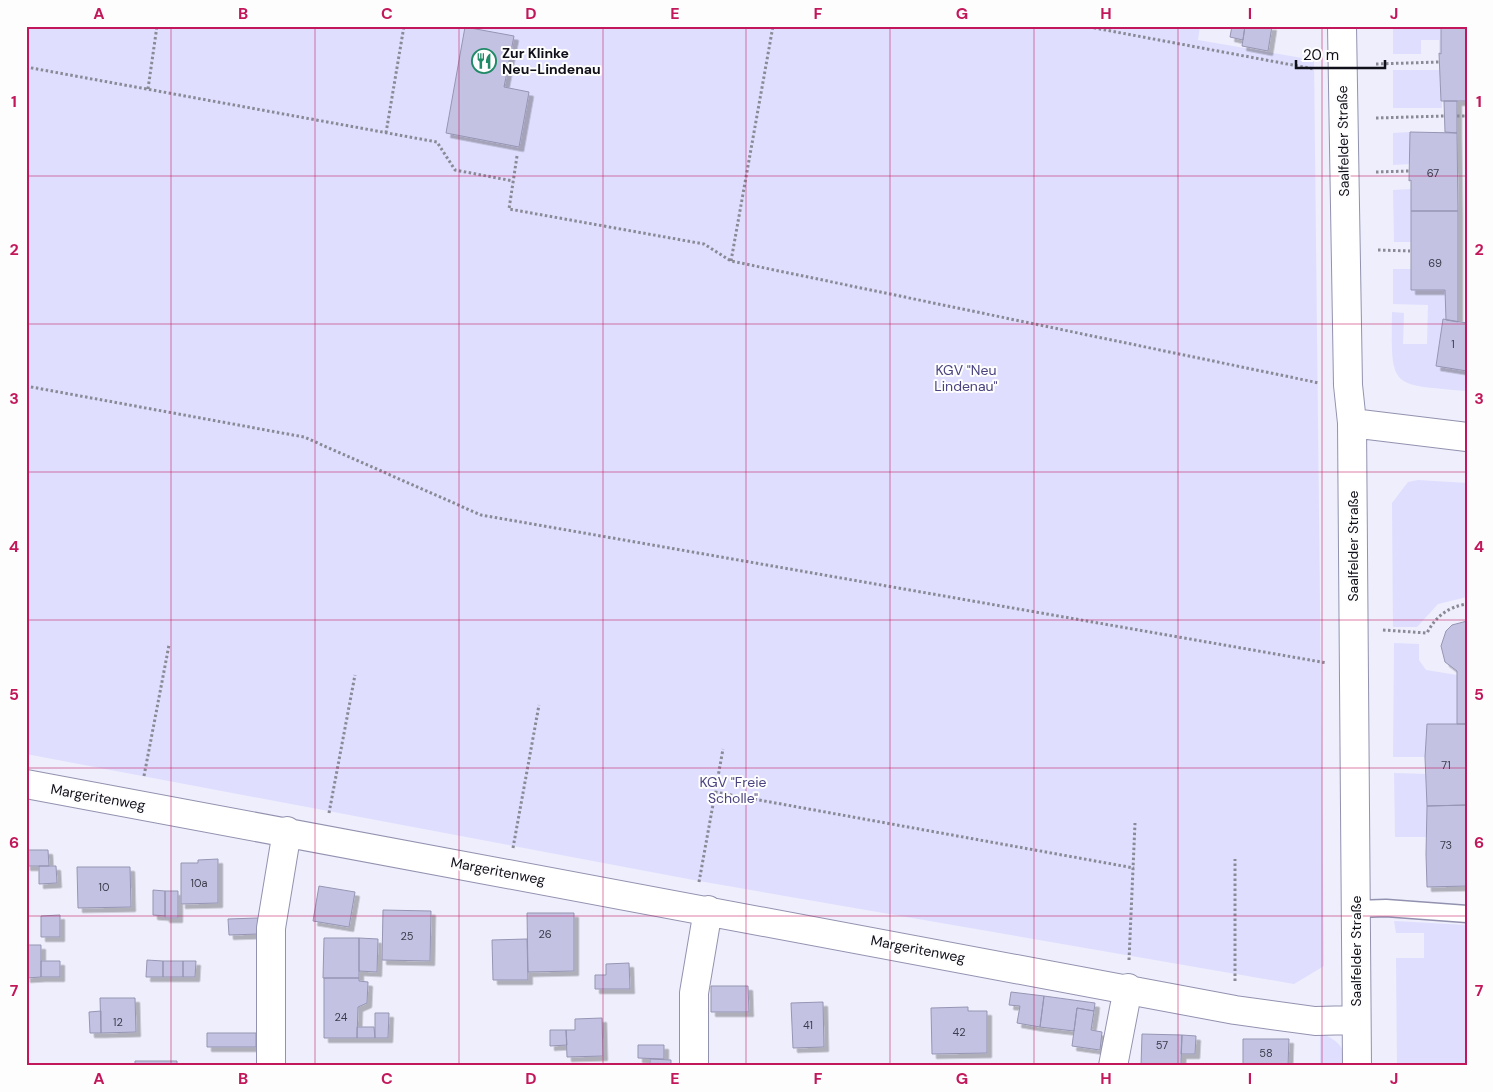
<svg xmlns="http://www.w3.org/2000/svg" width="1493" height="1092" viewBox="0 0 1493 1092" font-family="'DM Sans',sans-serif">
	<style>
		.green { fill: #dfdefe }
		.building { fill: #c3c2e2; stroke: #9695b3; filter: url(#shadow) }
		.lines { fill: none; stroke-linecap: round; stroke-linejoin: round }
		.service-casing { stroke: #9292b0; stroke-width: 19 }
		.minor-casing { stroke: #9292b0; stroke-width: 30 }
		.path { stroke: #8a8a96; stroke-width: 3; stroke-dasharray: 2.5 2.5; stroke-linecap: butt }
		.service { stroke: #fff; stroke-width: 16 }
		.minor { stroke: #fff; stroke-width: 28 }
		.grid { fill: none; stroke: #c2185b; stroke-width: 1; stroke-opacity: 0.55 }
		.labels { text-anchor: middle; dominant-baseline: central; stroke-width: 4; stroke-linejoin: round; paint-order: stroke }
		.number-label { font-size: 11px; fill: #3d3c4c }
		.poi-label { font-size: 14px; font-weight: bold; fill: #10101a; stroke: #fdfdfd; text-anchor: start }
		.street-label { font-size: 14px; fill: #10101a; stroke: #fdfdfd }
		.park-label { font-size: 14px; fill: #49437f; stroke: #fdfdfd }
		.neatline { fill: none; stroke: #c2185b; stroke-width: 2 }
		.grid-label { font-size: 16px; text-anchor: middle; font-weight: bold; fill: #c2185b }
	</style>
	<defs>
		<filter id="shadow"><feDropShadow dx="4.5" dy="4.5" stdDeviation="0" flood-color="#0004"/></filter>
	</defs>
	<rect width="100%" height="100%" fill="#eeeefc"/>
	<!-- green -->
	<path class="green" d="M26,26h1174l-2,14 116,20 10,906 -30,18 -595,-103 -673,-127z
		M1393,26h48v28l-2,-1v-13h-18v14h-28z
		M1393,70h48l1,38h-49z
		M1410,132v32l-17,1v-32z
		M1411,189v53h-17l-1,-52z
		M1393,269h18l34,21 1,30h-3l-7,45 31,6 -1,20c-76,-7 -75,-1 -74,-79l12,1 -1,31h24l1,-39 -35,-1z
		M1418,480l49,3v114l-29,7 -21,23h-24l-1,-124 16,-21z
		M1394,643l25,1v16l7,10 31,5v49l-30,33h-34z
		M1394,773l33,1v63h-32z
		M1394,921l73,4v141h-70l-1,-108h28v-25h-28z
		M1320,1033c17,6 25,15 29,33h-29z"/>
	<!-- building -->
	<path class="building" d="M1232,26h13l-2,14 -13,-3z
		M1245,26h27l-4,25 -26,-5z
		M1441,26h26v75h-26l-2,-48 2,1z
		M465,27l49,9 -10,51 25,5 -10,55 -73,-14z
		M1444,101h13v32l-12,-1z
		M1410,132l47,1 1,78h-47v-31l-2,1z
		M1411,211h47v111l-12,-2 -1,-30h-34z
		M1443,319l24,4v48l-31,-5z
		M1467,621v103h-10v-53l-12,-9 -4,-16 5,-15 6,-6z
		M1427,724h40v81l-40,1 -2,-49z
		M1467,805v81l-40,1 -1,-33 1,-48z
		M26,850h22l1,16h-23z
		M218,859v44l-37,1v-41h17v-3z
		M39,866h17l1,17 -18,1z
		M77,867h53l1,40 -53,1z
		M319,886l36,6 -6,35 -36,-6z
		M153,890l12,1v25l-12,-1z
		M165,891h13v27h-13z
		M383,910l48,1 -1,50 -48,-1z
		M527,913h47v58l-46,1z
		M60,915v22h-19v-21z
		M258,918l1,16 -30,1 -1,-16z
		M324,938h35v40h-36z
		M359,938l19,1 -1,33 -18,-1z
		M527,939l1,41h-35l-1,-40z
		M26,945h15v32l-15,1z
		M147,960l16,1v16h-17z
		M41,961h19v16h-19z
		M163,961h20v16h-20z
		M183,961h13l-1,16h-12z
		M629,963l1,26h-35v-14h11v-11z
		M324,978h35v3l9,1 -1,21 -9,4 -1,31h-33z
		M711,986h37l1,26h-38z
		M1011,992l33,4 -4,31 -23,-4 3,-17 -11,-1z
		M1044,996l51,7 -1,8 -17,-3 -3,23 -34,-4z
		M100,998h35l1,34 -35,1z
		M823,1002l1,45 -31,1 -2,-45z
		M968,1007v4h19v42l-55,1 -1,-46z
		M1077,1008l17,3 -3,19 11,2 -2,18 -28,-4z
		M101,1011v22h-11l-1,-21z
		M375,1013h14l-1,25h-13z
		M602,1018l1,38 -36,1 -1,-27h9v-11z
		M357,1027h17l1,11h-18z
		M550,1030h16l1,15 -17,1z
		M207,1033h49v14h-49z
		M1142,1034l40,1 -1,31h-40z
		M1182,1035l14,1 -1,18h-14z
		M1243,1039h46l-1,27h-45z
		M638,1045h26v14l-26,-1z
		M650,1059l21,1v6h-21z
		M135,1061h42v5h-42z"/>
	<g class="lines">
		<defs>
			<path id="service" d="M1356,909l30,-1 81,6"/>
			<path id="minor" d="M1342,26l6,359 4,38 5,643
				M1352,423l115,14
				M26,784l1209,226 80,11 41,-1
				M271,1066v-138l16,-97
				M694,1066v-73l14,-83
				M1113,1066l15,-78"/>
		</defs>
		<!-- service casing -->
		<use href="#service" class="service-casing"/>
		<!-- minor casing -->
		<use href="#minor" class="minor-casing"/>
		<!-- path -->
		<path class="path" d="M1084,26l230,43
			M1376,64l63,-2
			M26,67l411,75 18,28 58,11
			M148,89l9,-63
			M1457,116h10
			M1376,118l68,-2
			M386,133l18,-107
			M517,156l-8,53 195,35 27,17 588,122
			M1376,172l33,-1
			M1378,250l32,1
			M731,261l42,-235
			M26,386l278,51 177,78 846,148
			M1383,630l44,3c9,-17 21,-26 40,-29
			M144,776l25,-131
			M715,792l419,76
			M329,813l26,-138
			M513,848l26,-143
			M699,882l24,-133
			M1129,960l6,-137
			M1235,981v-122"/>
		<!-- service -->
		<use href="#service" class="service"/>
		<!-- minor -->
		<use href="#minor" class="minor"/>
	</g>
	<!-- grid -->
	<path class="grid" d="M171,26v1040M315,26v1040M459,26v1040M603,26v1040M746,26v1040M890,26v1040M1034,26v1040M1178,26v1040M1322,26v1040M26,176h1441M26,324h1441M26,472h1441M26,620h1441M26,768h1441M26,916h1441"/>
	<!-- icons -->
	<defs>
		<symbol id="restaurant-ring" viewBox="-11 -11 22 22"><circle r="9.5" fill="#fdfdfd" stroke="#208966" stroke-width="1.5"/><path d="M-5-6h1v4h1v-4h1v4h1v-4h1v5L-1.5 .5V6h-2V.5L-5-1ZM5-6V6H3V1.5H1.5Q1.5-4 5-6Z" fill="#208966"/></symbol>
	</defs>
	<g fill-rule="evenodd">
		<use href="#restaurant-ring" x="470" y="47" width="28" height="28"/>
	</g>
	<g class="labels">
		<!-- number labels -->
		<g class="number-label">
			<text x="1433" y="173">67</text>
			<text x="1435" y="263">69</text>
			<text x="1453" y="344">1</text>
			<text x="1446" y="765">71</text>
			<text x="1446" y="845">73</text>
			<text x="199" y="883">10a</text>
			<text x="104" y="887">10</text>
			<text x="545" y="934">26</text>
			<text x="407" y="936">25</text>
			<text x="341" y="1017">24</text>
			<text x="118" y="1022">12</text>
			<text x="808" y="1025">41</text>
			<text x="959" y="1032">42</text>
			<text x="1162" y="1045">57</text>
			<text x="1266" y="1053">58</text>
		</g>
		<!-- poi labels -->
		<g class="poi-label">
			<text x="502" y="53">Zur Klinke<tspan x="502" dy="16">Neu-Lindenau</tspan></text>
		</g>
		<!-- street labels -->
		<g class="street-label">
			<text transform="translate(1343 141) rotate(-91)">Saalfelder Straße</text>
			<text transform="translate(1353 546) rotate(-90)">Saalfelder Straße</text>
			<text transform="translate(98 797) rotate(10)">Margeritenweg</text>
			<text transform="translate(498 871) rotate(11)">Margeritenweg</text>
			<text transform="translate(918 949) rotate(11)">Margeritenweg</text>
			<text transform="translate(1356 951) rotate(-90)">Saalfelder Straße</text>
		</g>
		<!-- park labels -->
		<g class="park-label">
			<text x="966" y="370">KGV "Neu<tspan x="966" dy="16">Lindenau"</tspan></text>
			<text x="733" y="782">KGV "Freie<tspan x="733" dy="16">Scholle"</tspan></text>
		</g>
	</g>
	<!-- border -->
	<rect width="1493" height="1092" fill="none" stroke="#fdfdfd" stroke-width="55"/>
	<!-- scale -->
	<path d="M1296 60v8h89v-8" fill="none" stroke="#10101a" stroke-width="2.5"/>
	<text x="1303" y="60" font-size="15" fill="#10101a" stroke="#fdfdfd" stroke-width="4" paint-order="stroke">20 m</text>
	<rect x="28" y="28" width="1438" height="1036" class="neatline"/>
	<g class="grid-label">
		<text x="99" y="19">A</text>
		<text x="243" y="19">B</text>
		<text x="387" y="19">C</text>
		<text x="531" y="19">D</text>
		<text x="675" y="19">E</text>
		<text x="818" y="19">F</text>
		<text x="962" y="19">G</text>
		<text x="1106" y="19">H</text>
		<text x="1250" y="19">I</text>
		<text x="1394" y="19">J</text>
		<text x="14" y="107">1</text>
		<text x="1479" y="107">1</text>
		<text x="14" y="255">2</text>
		<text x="1479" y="255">2</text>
		<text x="14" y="404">3</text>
		<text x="1479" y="404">3</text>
		<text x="14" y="552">4</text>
		<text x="1479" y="552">4</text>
		<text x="14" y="700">5</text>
		<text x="1479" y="700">5</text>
		<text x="14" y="848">6</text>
		<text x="1479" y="848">6</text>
		<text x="14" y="996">7</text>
		<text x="1479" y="996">7</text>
		<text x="99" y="1084">A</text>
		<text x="243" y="1084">B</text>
		<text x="387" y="1084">C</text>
		<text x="531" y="1084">D</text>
		<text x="675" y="1084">E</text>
		<text x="818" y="1084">F</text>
		<text x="962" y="1084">G</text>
		<text x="1106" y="1084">H</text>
		<text x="1250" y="1084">I</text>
		<text x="1394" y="1084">J</text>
	</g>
</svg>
